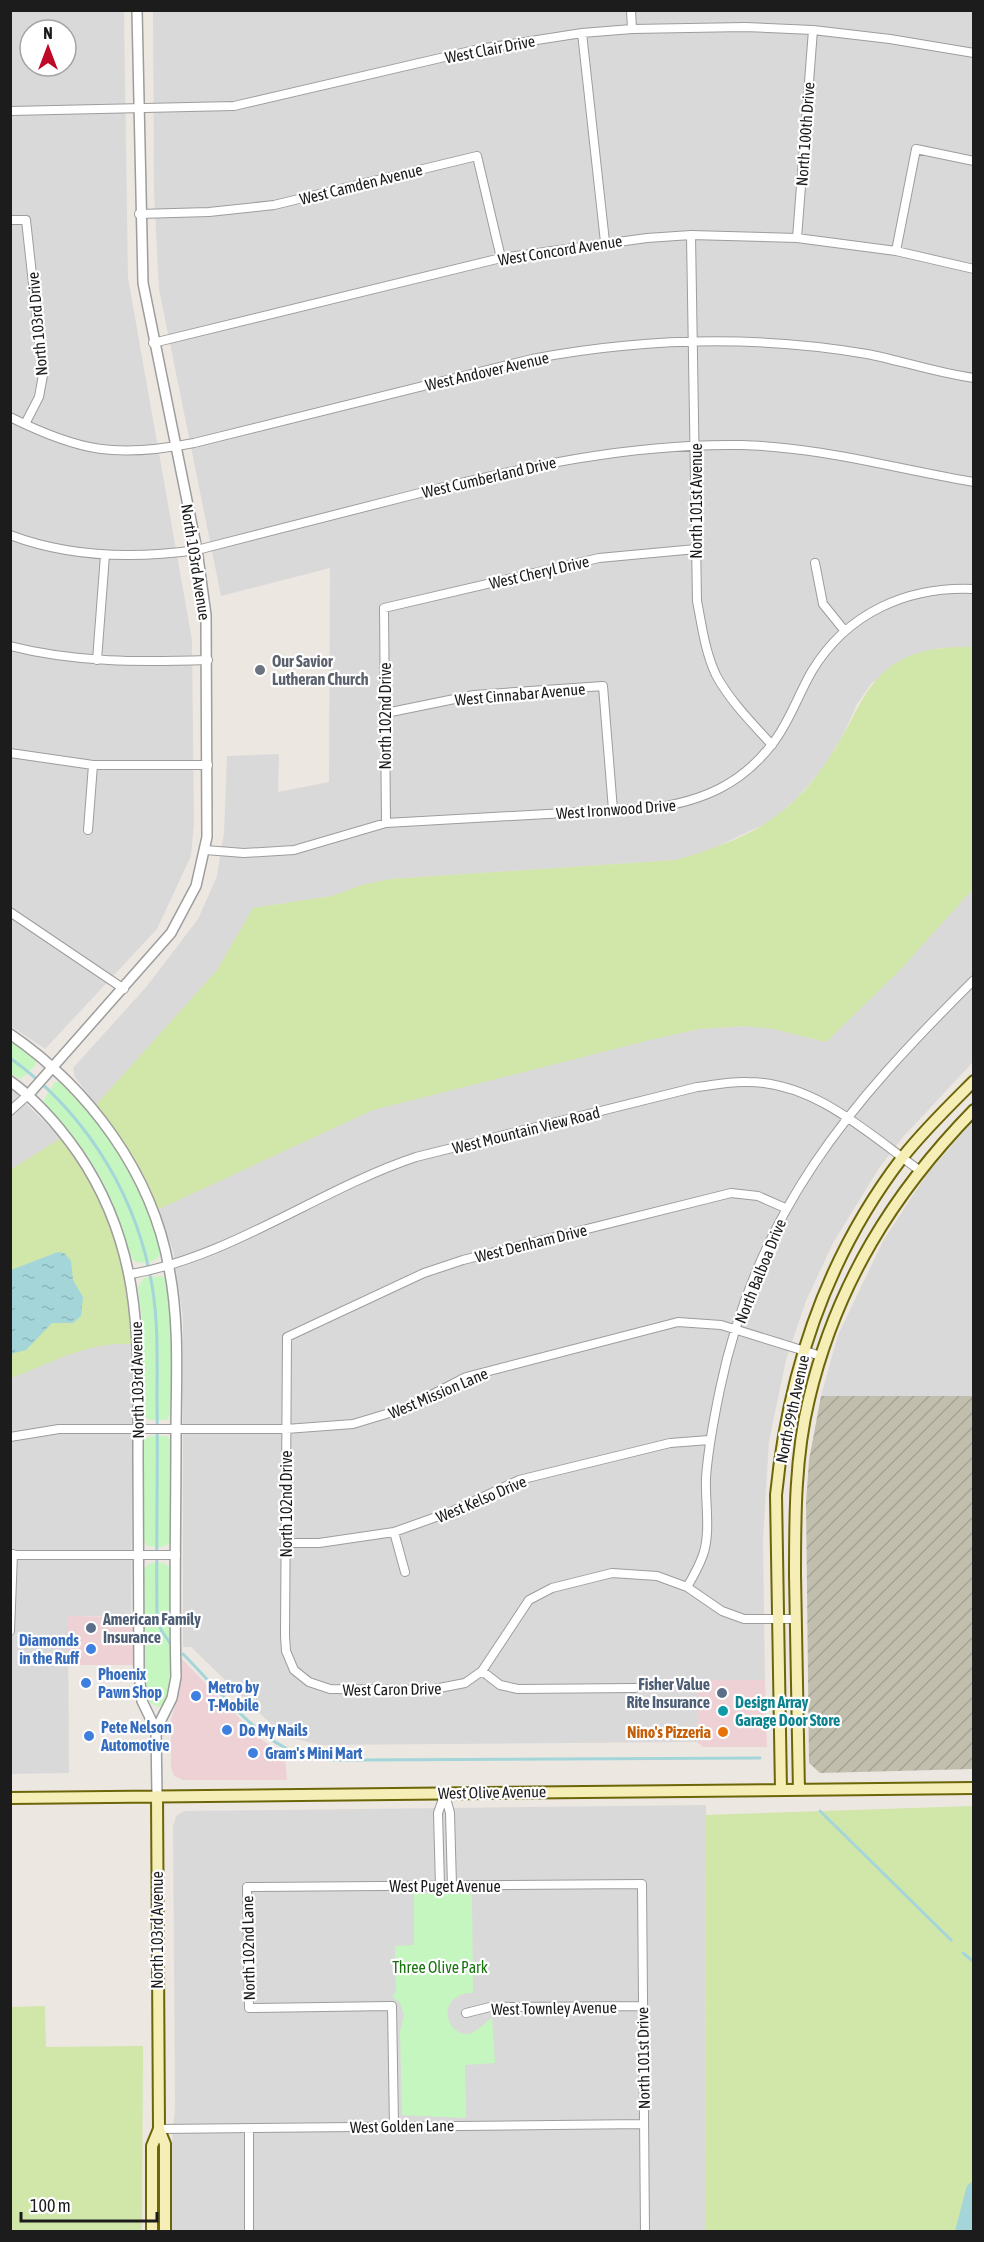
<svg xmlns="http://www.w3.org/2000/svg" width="984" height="2242" viewBox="0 0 984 2242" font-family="'Asap Condensed',sans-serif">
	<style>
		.residential { fill: #dad9d9; fill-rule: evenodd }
		.commercial { fill: #eed1d5 }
		.construction { fill: url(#construction-furrows) }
		.grass { fill: #d1e6a9 }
		.park { fill: #c5f6bf }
		.water { fill: url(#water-ripples) }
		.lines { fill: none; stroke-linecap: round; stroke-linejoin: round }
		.stream { stroke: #a4d6d9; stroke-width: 3 }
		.river { stroke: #a4d6d9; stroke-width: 16 }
		.minor-casing { stroke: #9d9d9d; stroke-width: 10 }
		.tertiary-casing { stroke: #9d9d9d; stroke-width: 12 }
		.secondary-casing { stroke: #6c6609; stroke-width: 14 }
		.minor { stroke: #fff; stroke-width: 8 }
		.tertiary { stroke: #fff; stroke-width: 9 }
		.secondary { stroke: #f6eeb7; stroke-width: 10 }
		.worship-dot { fill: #6b7280; stroke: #fff; stroke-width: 2 }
		.service-dot { fill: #5c6f8a; stroke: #fff; stroke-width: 2 }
		.shop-dot { fill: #3f7fe0; stroke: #fff; stroke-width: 2 }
		.culture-dot { fill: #0f9aa8; stroke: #fff; stroke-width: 2 }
		.food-dot { fill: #e8710a; stroke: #fff; stroke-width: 2 }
		.labels { text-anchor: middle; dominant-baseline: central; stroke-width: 4.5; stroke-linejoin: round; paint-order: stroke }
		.street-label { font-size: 16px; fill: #1c1c1c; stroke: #fff }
		.worship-label { font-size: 16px; font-weight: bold; fill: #5b616d; stroke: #fff; text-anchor: start }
		.service-label { font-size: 16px; font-weight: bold; fill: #4e5e75; stroke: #fff; text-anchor: start }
		.shop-label { font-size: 16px; font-weight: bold; fill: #366cbe; stroke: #fff; text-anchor: start }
		.culture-label { font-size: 16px; font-weight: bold; fill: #0d838f; stroke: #fff; text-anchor: start }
		.food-label { font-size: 16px; font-weight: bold; fill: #c56008; stroke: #fff; text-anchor: end }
		.park-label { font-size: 16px; fill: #197410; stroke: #fff }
	</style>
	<defs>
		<pattern id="construction-furrows" width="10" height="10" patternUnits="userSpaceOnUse" patternTransform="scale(1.5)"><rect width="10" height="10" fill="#c1beae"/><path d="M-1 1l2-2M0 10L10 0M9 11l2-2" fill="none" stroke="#a5a395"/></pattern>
		<pattern id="water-ripples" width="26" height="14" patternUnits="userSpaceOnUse" patternTransform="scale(1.5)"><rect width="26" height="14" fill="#a4d6d9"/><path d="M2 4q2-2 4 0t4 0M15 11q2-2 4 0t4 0" fill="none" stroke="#8db7ba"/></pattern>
	</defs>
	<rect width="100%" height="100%" fill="#ede7e2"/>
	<!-- residential -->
	<path class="residential" d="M11,11h113l4,267 64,362 2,183 -3,33 -34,73 -112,120 -34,-23zM30,30h36v36h-36z
		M153,11h820v636l-34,1 -47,19 -21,17 -14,20 -14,31 -22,36 -25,28 -25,22 -61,29 -34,10 -286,19 -28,6 -30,11 -79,12 -36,62 -121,135 -21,-28 -2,-9 74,-82 51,-67 19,-43 7,-43 3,-77 52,-2 -1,38 51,-10 1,-214 -109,28 -62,-307 -5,-96z
		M973,889v173l-70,75 -24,31 -46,75 -27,58 -20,59 -17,81 -6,99 2,140h-68v62l-377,3 -27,-7 -17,-9 -85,-82h-8v-330l-10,-67 -16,-40 216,-100 277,-70 49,-11 46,-3 28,3 53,13z
		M10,1088l51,50 -50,32h-1z
		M973,1121v275h-152l17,-61 45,-94 43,-66z
		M112,1343l21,1 -2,272h-63l1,157 -58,1 -1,-396 73,-29z
		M706,1805l-1,426 -534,1 -1,-66 5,-59 -2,-280 3,-11 8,-5z"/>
	<!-- commercial -->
	<path class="commercial" d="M68,1616l65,1v48h-65z
		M180,1657l78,80 27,19 2,24h-104l-9,-4 -3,-9v-47l9,-31z
		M697,1680h68l2,67h-64l-6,-5z"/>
	<!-- construction -->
	<path class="construction" d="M821,1396h152v373l-153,4 -11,-10 -3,-260 3,-43z"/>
	<!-- grass -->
	<path class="grass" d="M973,647v242l-73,81 -74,72 -53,-13 -28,-3 -46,3 -49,11 -277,70 -216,100 -21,-47 -40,-58 121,-135 36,-62 79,-12 30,-11 28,-6 286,-19c44,-13 87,-28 120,-61 19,-18 33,-40 46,-62 20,-35 30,-68 73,-83 19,-7 39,-7 58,-7z
		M61,1138c53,73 63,118 72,206 -45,-3 -81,19 -122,34l-1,-208z
		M973,1806v425h-268l1,-416z
		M45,2006l1,41 97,-1 -1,185h-131v-224z"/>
	<!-- park -->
	<path class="park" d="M10,1039l26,20v6l-15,14 -10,-5z
		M55,1082h7c40,42 92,112 99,172 -5,8 -18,11 -27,7l-3,-4 -30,-79 -23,-35 -35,-42z
		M162,1276l5,4 4,41 1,91 -5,8h-17l-5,-3 -2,-8v-83l-5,-39 6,-9z
		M152,1436h14l6,5 -1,102 -9,4 -15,-1 -4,-7 1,-96 1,-5z
		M150,1563h14l8,6c0,22 8,132 -13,138l-10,-5 -5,-18 -1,-115z
		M414,1893l58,1 1,99c-21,-1 -34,19 -19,36 17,12 25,-1 38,-12l3,46 -30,2 1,53 -64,-3 -2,-83 4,-18 -4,-11 -8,-7 4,-4 -1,-46 19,-1z"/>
	<!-- water -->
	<path class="water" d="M58,1252l6,1 7,8 2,19 10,17 -2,19 -8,7h-21l-26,27 -15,4v-84z"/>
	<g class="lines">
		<!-- stream -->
		<path class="stream" d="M10,1058c70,50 121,127 139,212 10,43 8,87 8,131 1,71 -1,142 0,213l4,16 9,13
			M183,1654c32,32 71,82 113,99 18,8 40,7 59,7l405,-2
			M820,1811l131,129
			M963,1953l11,9"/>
		<!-- river -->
		<path class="river" d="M963,2232l11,-42"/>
		<defs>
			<path id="minor" d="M631,10l1,19
				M582,33l23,209
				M10,111l224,-5 245,-57 103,-16 50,-4 113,-2 68,3 77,9 84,14
				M139,214l70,-2 65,-7 203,-49 24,102
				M10,220h16l17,155 -4,22 -14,27
				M691,235l6,366c5,25 8,51 19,74 14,26 36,48 56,70
				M797,238l16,-208
				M896,251l20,-102 58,12
				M153,343l348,-85 146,-20 44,-3 106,3 99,13 78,18
				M10,417c70,35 107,41 184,26l338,-84c111,-21 223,-24 335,-5 36,7 70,19 107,24
				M10,535c61,23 124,24 187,15 73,-18 146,-37 219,-56 108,-27 213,-51 326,-49 79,2 154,24 232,37
				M815,563l8,41 21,26
				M10,646c66,17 131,16 198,14
				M97,660l8,-105
				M386,713l88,-18 129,-9 10,124
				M10,753l83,12h115
				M386,823l-2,-215 215,-50 97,-9
				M88,830l5,-65
				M205,850l39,3 50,-3 92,-27 267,-15c50,-7 89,-24 120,-65 17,-22 25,-48 39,-72 35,-58 95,-85 162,-82
				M10,912l114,77
				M10,1111l19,-17
				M785,1208l-27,-12 -27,-3 -268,67 -39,13 -137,64 -2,299 1,15 8,19 15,12 21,7 99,1 36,-7 17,-12 47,-71 23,-12 60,-15 45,3 30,11 35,24 22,8h52
				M131,1274c100,-17 189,-85 285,-117l281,-70c17,-2 33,-6 51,-5 66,0 120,51 171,88
				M10,1437l49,-8h227l67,-5 53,-16 60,-31 212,-55 43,3 100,31
				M394,1532l11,40
				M287,1543h32l75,-11 59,-21 66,-31 151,-37 39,-3
				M10,1555h166
				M687,1587c6,-10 12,-21 16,-32 8,-23 2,-53 3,-77 2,-30 8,-60 14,-89 37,-178 129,-285 254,-409
				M10,1631l3,-77
				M482,1671l18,14 18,4 117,-1
				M445,1794l5,19 2,73
				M440,1886l-2,-73 7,-20
				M466,2013l24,-6 152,-1
				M394,2126l-2,-120 -143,2 -2,-121 395,-3 3,348
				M159,2129l485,-5
				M249,2129v103"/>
			<path id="tertiary" d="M10,1034c79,54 142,139 159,234 11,56 7,112 7,168 0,80 -2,160 0,241l-4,21 -16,32
				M10,1081c28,20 49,45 68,72 67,98 60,194 60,306 0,71 1,142 1,214l3,28 14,29 1,66
				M29,1094l142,-161 25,-47 11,-49 -1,-222 -9,-65 -54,-267 -6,-273"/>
			<path id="secondary" d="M799,1789c-2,-71 -3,-142 -4,-214 0,-58 0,-119 14,-176 27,-114 84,-206 165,-289
				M781,1790l-5,-295c12,-122 51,-239 126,-337 22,-28 47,-52 72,-77
				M157,1796l2,333 6,15v88
				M10,1798l964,-10
				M152,2232v-86l7,-17"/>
		</defs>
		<!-- minor casing -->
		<use href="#minor" class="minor-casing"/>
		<!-- tertiary casing -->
		<use href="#tertiary" class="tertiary-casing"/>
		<!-- secondary casing -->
		<use href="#secondary" class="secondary-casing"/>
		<!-- minor -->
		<use href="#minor" class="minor"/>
		<!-- tertiary -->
		<use href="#tertiary" class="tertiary"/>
		<!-- secondary -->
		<use href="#secondary" class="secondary"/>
	</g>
	<!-- markers -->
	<circle class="worship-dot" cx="260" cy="670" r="6"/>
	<g class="service-dot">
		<circle cx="91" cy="1628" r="6"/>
		<circle cx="722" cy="1693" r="6"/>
	</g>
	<g class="shop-dot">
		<circle cx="91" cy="1649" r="6"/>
		<circle cx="86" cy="1683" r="6"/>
		<circle cx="196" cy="1696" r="6"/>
		<circle cx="227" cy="1730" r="6"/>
		<circle cx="89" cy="1736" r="6"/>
		<circle cx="253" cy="1753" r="6"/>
	</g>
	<circle class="culture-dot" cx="723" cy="1711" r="6"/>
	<circle class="food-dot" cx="723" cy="1732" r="6"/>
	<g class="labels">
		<!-- street labels -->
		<g class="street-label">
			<text transform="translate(490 49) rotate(-11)">West Clair Drive</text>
			<text transform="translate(805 134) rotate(-86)">North 100th Drive</text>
			<text transform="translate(361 184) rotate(-14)">West Camden Avenue</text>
			<text transform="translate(560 250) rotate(-9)">West Concord Avenue</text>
			<text transform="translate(37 324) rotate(-95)">North 103rd Drive</text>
			<text transform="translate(487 371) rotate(-13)">West Andover Avenue</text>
			<text transform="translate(489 477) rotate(-13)">West Cumberland Drive</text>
			<text transform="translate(696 501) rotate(-90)">North 101st Avenue</text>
			<text transform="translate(196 562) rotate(81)">North 103rd Avenue</text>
			<text transform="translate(539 572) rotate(-13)">West Cheryl Drive</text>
			<text transform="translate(520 694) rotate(-5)">West Cinnabar Avenue</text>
			<text transform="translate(385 716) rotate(-90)">North 102nd Drive</text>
			<text transform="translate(616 809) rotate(-4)">West Ironwood Drive</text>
			<text transform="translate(526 1130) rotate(-14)">West Mountain View Road</text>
			<text transform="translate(531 1243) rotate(-14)">West Denham Drive</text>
			<text transform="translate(760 1271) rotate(-68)">North Balboa Drive</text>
			<text transform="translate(137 1380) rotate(-91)">North 103rd Avenue</text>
			<text transform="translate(438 1393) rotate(-23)">West Mission Lane</text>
			<text transform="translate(792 1409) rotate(-78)">North 99th Avenue</text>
			<text transform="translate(481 1499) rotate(-23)">West Kelso Drive</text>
			<text transform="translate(286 1504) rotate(-90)">North 102nd Drive</text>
			<text transform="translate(392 1689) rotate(-1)">West Caron Drive</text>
			<text transform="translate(492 1792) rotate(-1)">West Olive Avenue</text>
			<text x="445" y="1886">West Puget Avenue</text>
			<text transform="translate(157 1930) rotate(-90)">North 103rd Avenue</text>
			<text transform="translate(248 1948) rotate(-91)">North 102nd Lane</text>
			<text transform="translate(554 2008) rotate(-1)">West Townley Avenue</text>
			<text transform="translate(643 2058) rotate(-91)">North 101st Drive</text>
			<text transform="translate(402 2126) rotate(-1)">West Golden Lane</text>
		</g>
		<!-- worship labels -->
		<g class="worship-label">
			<text x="272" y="661">Our Savior<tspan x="272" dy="18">Lutheran Church</tspan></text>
		</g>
		<!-- service labels -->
		<g class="service-label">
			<text x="103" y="1619">American Family<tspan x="103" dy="18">Insurance</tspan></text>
			<text x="710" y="1684" text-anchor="end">Fisher Value<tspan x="710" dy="18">Rite Insurance</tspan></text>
		</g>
		<!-- shop labels -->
		<g class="shop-label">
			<text x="79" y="1640" text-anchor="end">Diamonds<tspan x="79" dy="18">in the Ruff</tspan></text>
			<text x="98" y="1674">Phoenix<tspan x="98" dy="18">Pawn Shop</tspan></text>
			<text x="208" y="1687">Metro by<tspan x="208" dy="18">T-Mobile</tspan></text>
			<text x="101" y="1727">Pete Nelson<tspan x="101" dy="18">Automotive</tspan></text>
			<text x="239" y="1730">Do My Nails</text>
			<text x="265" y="1753">Gram's Mini Mart</text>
		</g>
		<!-- culture labels -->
		<g class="culture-label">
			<text x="735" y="1702">Design Array<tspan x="735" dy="18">Garage Door Store</tspan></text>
		</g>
		<!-- food labels -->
		<g class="food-label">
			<text x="711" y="1732">Nino's Pizzeria</text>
		</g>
		<!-- park labels -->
		<g class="park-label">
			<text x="440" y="1967">Three Olive Park</text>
		</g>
	</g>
	<!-- border -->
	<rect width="984" height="2242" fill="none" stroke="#1c1c1c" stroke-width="24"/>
	<!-- north arrow -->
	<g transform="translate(48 48)"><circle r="28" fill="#ffffff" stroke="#a4a4a4" stroke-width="1.5"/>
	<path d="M0-4.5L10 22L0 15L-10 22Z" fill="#bf0929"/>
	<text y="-9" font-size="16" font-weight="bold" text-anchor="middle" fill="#1c1c1c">N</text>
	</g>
	<!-- scale -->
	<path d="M21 2212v9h136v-9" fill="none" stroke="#1c1c1c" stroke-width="3"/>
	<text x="30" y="2212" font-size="18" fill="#1c1c1c" stroke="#ffffff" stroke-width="4.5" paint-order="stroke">100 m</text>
</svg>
